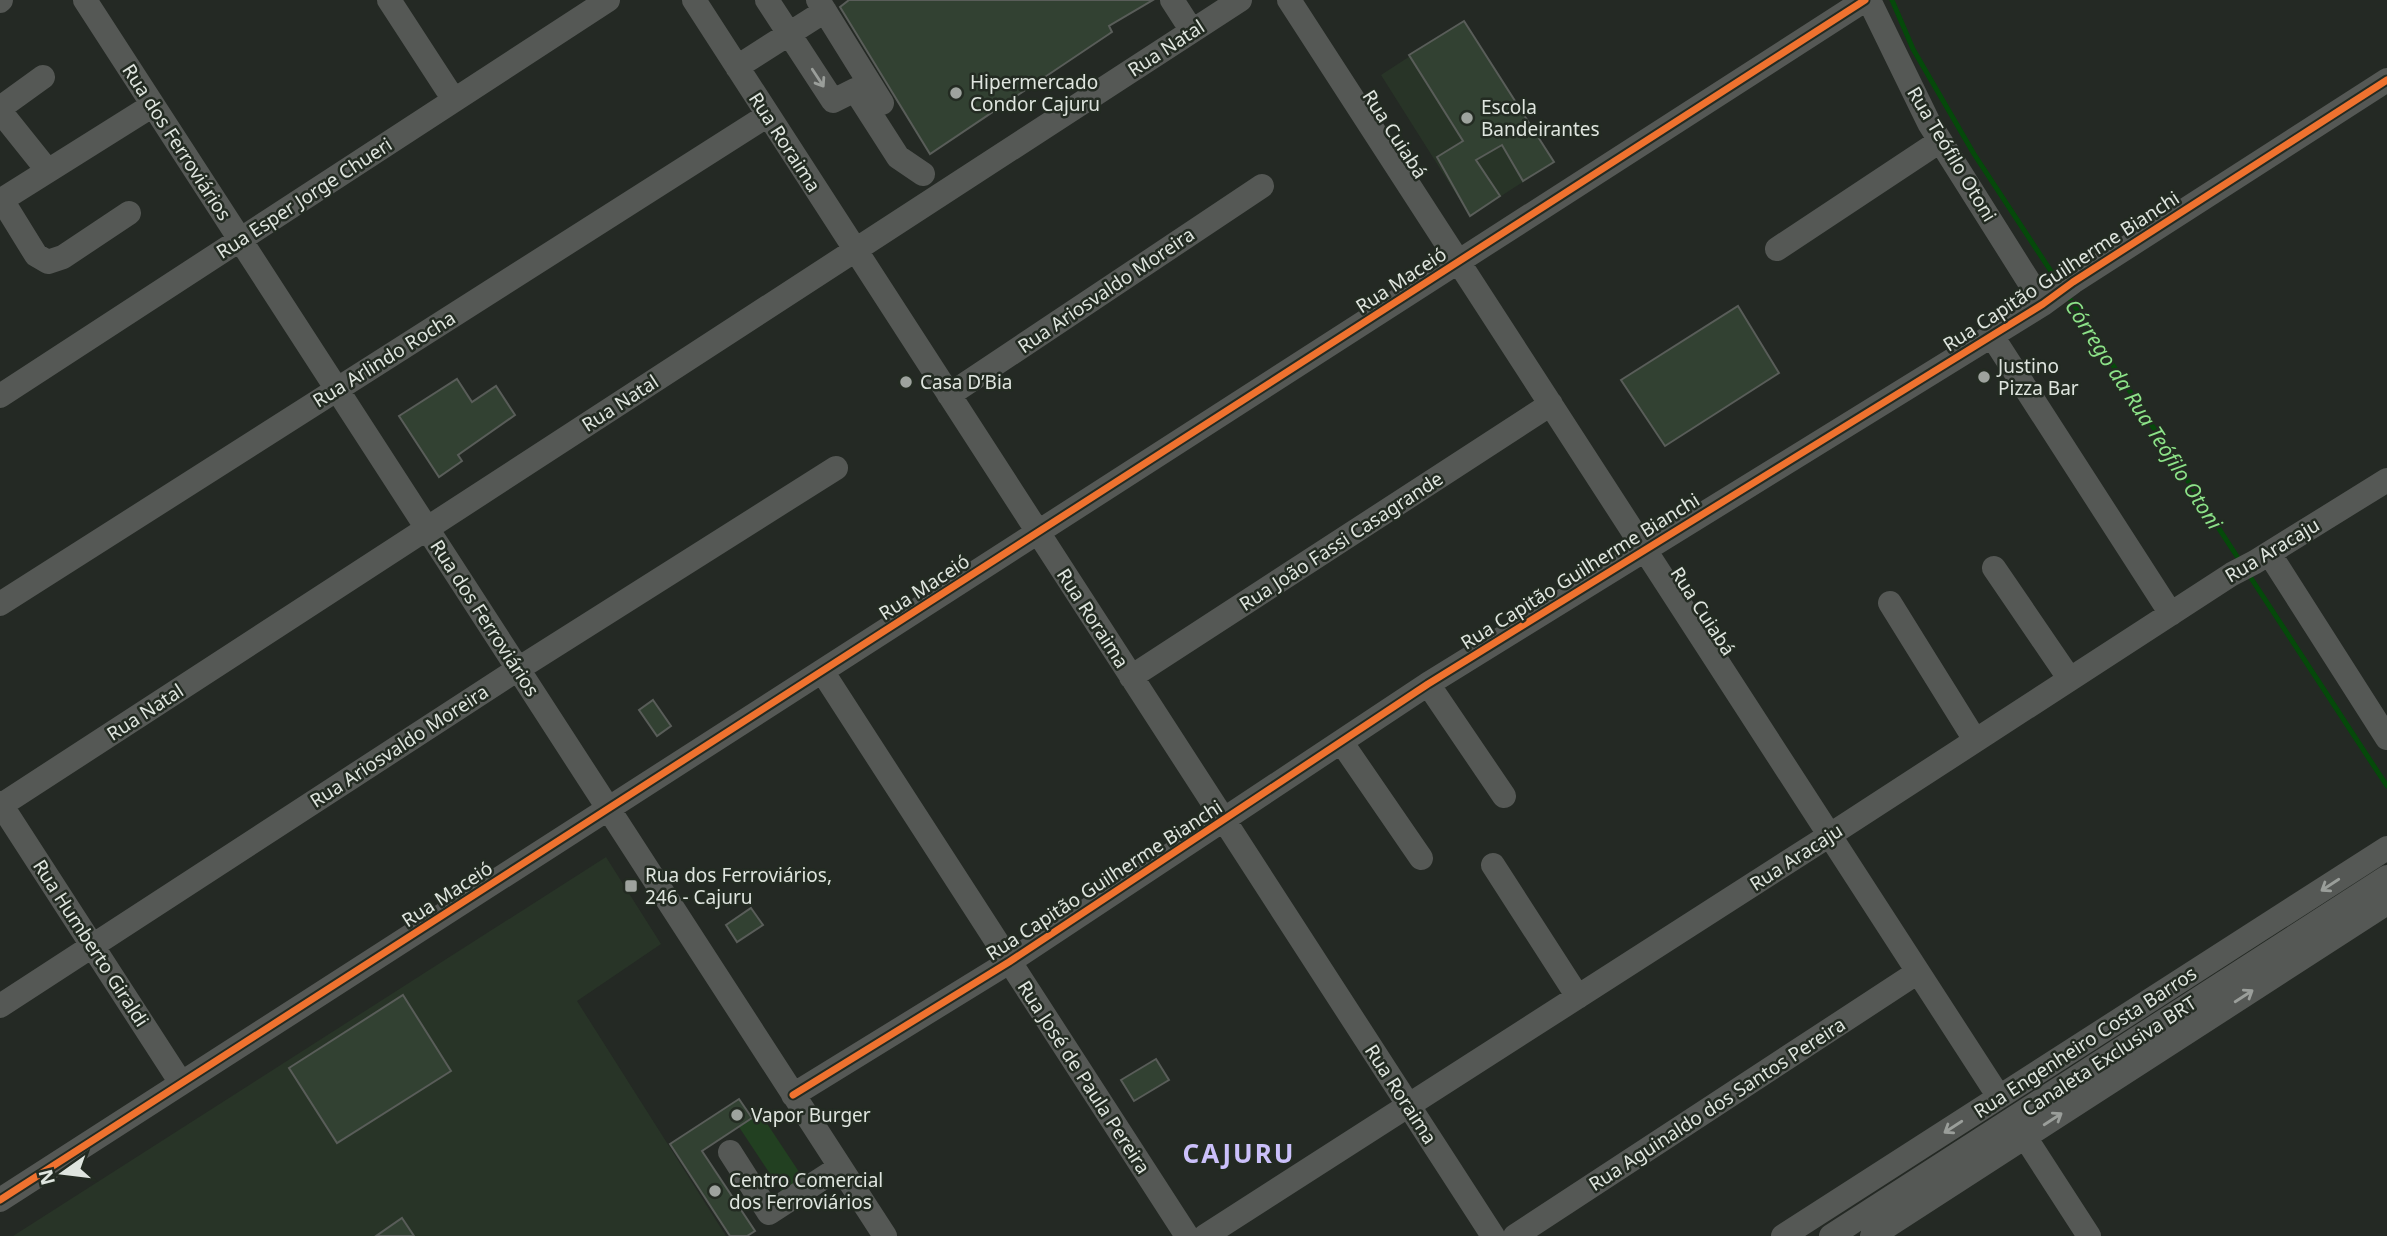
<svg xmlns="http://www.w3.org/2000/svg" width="2387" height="1236" viewBox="0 0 2387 1236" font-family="'Noto Sans',sans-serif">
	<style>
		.built { fill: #283427 }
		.green { fill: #224021 }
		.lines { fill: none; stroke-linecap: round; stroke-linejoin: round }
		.stream { stroke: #05490a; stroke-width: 5 }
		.building { fill: #324132; stroke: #595d59; stroke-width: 2 }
		.minor { stroke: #555855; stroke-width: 24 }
		.cycleway-casing { stroke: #232b22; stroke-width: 11 }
		.cycleway { stroke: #ef722f; stroke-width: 7 }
		.oneway { stroke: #9a9e9a }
		.poi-dot { fill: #9ea39e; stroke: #232b22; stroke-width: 2.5 }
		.labels { text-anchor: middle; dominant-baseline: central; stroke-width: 5; stroke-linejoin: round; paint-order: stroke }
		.street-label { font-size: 19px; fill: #dfe5df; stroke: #232b22 }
		.poi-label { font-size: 19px; fill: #dfe5df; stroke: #232b22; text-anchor: start }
		.water-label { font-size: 21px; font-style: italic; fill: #8ce288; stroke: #232b22 }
		.district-label { font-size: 26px; font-weight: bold; letter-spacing: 2px; fill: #cbc0fa; stroke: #232b22 }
	</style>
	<rect width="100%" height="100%" fill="#242924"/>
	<!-- built -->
	<path class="built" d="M1464,21l90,141 -84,54 -89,-141z
		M606,857l55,87 -84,57 149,235h-713z"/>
	<!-- green -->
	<path class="green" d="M760,1113l45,68 -21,14 -45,-68z"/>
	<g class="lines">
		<!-- stream -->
		<path class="stream" d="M1892,0l21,49 61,105 86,131
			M2068,296l172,265
			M2247,572l140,214"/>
	</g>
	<!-- building -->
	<path class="building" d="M849,0h304l-44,26 3,6 -182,122 -90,-147z
		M1464,21l90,141 -31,19 -21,-36 -26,15 24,36 -30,20 -33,-59 26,-16 -54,-86z
		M1738,306l41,67 -114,73 -44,-66z
		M457,379l15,23 24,-16 19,29 -57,40 4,6 -23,16 -40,-61z
		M653,700l18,26 -14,10 -18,-26z
		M751,908l12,17 -26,17 -11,-17z
		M403,995l48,76 -114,72 -48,-75z
		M1156,1059l13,21 -35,21 -13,-21z
		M739,1099l13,19 -50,33 53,80 -8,5h-17l-60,-92z
		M402,1218l12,18h-38z"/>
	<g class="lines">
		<!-- minor -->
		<path class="minor" d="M85,0l800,1236
			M389,0l65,100
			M694,0l799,1236
			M767,0l66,101 22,-11 43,67 25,17
			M818,0l64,103
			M1172,0l20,31
			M1289,0l710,1097
			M1869,0l60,123 114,181
			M0,1l1,-1
			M737,67l88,-56
			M0,108l43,-31
			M0,111l48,60
			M2,200l34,55 12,7 15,-5 66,-44
			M0,201l153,-96
			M1777,249l163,-108
			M1992,336l179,278
			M949,395l313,-209
			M0,396l608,-396
			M2269,553l118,185
			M1994,568l75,110
			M1890,603l85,137
			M0,604l768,-489
			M822,671l365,565
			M1131,677l420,-273
			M1428,684l76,112
			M1342,743l79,115
			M0,803l181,280
			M0,806l1240,-806
			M1493,865l85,132
			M0,1006l518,-337 318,-201
			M793,1095l216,-133 419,-278 615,-380 30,-22 314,-202
			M2025,1137l64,99
			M730,1152l39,61 71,-46
			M0,1200l1865,-1200
			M1205,1236l625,-401 402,-261 23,-12 132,-82
			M1515,1236l403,-264
			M1783,1236l604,-388
			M1831,1236l556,-359
			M1872,1236l515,-333"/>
		<defs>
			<path id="cycleway" d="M793,1095l216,-133 419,-278 615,-380 30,-22 314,-202
				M0,1200l1865,-1200"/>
		</defs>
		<!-- cycleway casing -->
		<use href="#cycleway" class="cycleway-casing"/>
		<!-- cycleway -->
		<use href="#cycleway" class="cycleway"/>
	</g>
	<!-- one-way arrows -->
	<defs><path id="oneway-shaft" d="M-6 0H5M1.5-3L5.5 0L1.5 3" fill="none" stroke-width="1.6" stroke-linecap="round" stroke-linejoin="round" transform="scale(1.75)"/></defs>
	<g class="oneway">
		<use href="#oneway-shaft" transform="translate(818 78) rotate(57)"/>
		<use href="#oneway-shaft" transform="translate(2330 885) rotate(147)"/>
		<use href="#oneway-shaft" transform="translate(2244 996) rotate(-33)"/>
		<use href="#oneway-shaft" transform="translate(2053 1119) rotate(-33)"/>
		<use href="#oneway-shaft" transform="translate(1953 1127) rotate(147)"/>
	</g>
	<!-- markers -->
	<g class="poi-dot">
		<circle cx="956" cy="93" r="7"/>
		<circle cx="1467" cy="118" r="7"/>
		<circle cx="1984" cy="377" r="7"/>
		<circle cx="906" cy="382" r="7"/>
		<rect x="624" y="879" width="14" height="14" rx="3.5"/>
		<circle cx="737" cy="1115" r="7"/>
		<circle cx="715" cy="1191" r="7"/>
	</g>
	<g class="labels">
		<!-- street labels -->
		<g class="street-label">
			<text transform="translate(1166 48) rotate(-33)">Rua Natal</text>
			<text transform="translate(1395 134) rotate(57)">Rua Cuiabá</text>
			<text transform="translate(177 142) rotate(57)">Rua dos Ferroviários</text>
			<text transform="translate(785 142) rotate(57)">Rua Roraima</text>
			<text transform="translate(1952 154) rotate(59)">Rua Teófilo Otoni</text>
			<text transform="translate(304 198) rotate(-33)">Rua Esper Jorge Chueri</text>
			<text transform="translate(2061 271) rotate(-33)">Rua Capitão Guilherme Bianchi</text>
			<text transform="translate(1401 280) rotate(-33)">Rua Maceió</text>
			<text transform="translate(1106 290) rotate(-34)">Rua Ariosvaldo Moreira</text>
			<text transform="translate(384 359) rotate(-32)">Rua Arlindo Rocha</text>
			<text transform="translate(620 403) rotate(-33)">Rua Natal</text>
			<text transform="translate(1341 541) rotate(-33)">Rua João Fassi Casagrande</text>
			<text transform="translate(2272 550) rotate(-31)">Rua Aracaju</text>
			<text transform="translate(1580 571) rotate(-32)">Rua Capitão Guilherme Bianchi</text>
			<text transform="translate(924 587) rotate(-33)">Rua Maceió</text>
			<text transform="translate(1703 611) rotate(57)">Rua Cuiabá</text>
			<text transform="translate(485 618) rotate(57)">Rua dos Ferroviários</text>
			<text transform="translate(1093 618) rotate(57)">Rua Roraima</text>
			<text transform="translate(145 712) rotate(-33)">Rua Natal</text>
			<text transform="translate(399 746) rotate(-33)">Rua Ariosvaldo Moreira</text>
			<text transform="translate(1796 857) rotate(-33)">Rua Aracaju</text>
			<text transform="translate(1104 880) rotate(-33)">Rua Capitão Guilherme Bianchi</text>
			<text transform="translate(447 894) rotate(-33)">Rua Maceió</text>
			<text transform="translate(91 943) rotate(57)">Rua Humberto Giraldi</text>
			<text transform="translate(2085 1042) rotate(-33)">Rua Engenheiro Costa Barros</text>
			<text transform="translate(2109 1056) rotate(-33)">Canaleta Exclusiva BRT</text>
			<text transform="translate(1084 1077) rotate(57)">Rua José de Paula Pereira</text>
			<text transform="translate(1401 1094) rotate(57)">Rua Roraima</text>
			<text transform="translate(1717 1104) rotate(-33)">Rua Aguinaldo dos Santos Pereira</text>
		</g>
		<!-- poi labels -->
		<g class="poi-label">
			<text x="970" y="82">Hipermercado<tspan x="970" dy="22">Condor Cajuru</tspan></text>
			<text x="1481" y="107">Escola<tspan x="1481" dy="22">Bandeirantes</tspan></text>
			<text x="1998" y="366">Justino<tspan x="1998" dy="22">Pizza Bar</tspan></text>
			<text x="920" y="382">Casa D’Bia</text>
			<text x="645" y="875">Rua dos Ferroviários,<tspan x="645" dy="22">246 - Cajuru</tspan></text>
			<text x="751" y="1115">Vapor Burger</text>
			<text x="729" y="1180">Centro Comercial<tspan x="729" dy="22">dos Ferroviários</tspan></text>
		</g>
		<!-- water labels -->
		<g class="water-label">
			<text transform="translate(2144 414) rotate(57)">Córrego da Rua Teófilo Otoni</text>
		</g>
		<!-- district labels -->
		<g class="district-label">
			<text x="1239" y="1153">CAJURU</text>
		</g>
	</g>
	<!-- north arrow -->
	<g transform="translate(63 1173) rotate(256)" stroke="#232b22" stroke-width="5" paint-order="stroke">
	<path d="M0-5L12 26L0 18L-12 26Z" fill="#dfe5df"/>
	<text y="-10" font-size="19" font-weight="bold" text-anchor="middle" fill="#dfe5df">N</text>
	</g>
</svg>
